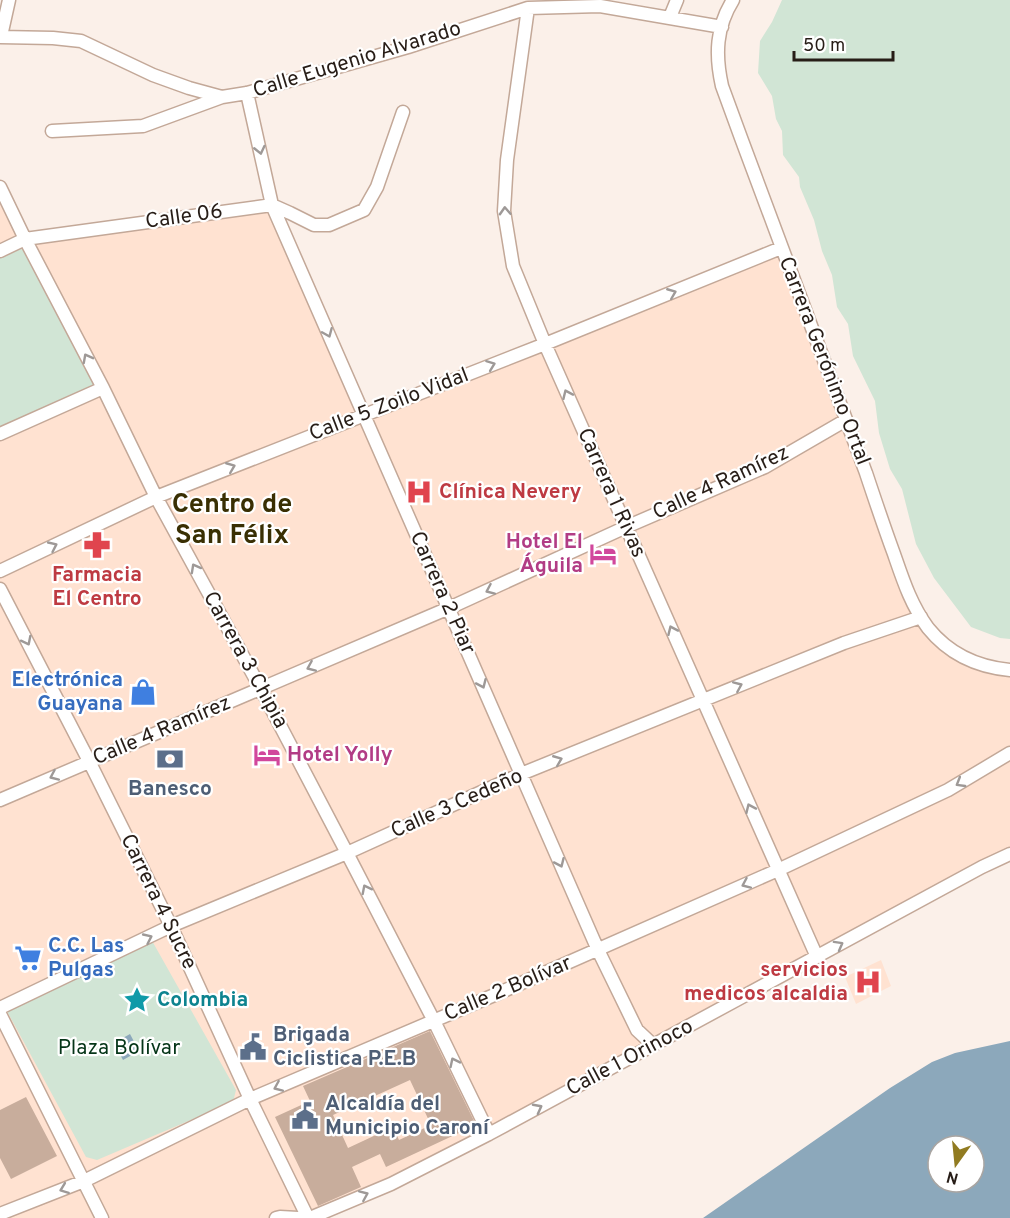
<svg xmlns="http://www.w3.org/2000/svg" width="1010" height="1218" viewBox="0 0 1010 1218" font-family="Overpass,sans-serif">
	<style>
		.built { fill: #ffe2d1 }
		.green { fill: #d1e5d5 }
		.water { fill: #8ca8bb; fill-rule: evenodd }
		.building { fill: #c8ad9c; fill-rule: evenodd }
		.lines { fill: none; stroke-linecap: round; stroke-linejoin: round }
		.street-casing { stroke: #c3a898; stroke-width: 15 }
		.street { stroke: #fff; stroke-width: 12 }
		.oneway { stroke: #9e9997 }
		.labels { text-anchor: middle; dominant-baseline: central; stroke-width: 4.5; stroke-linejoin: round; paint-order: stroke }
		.street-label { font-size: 21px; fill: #271d17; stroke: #fff }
		.health-label { font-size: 21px; font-weight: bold; fill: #be3a42; stroke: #fff; text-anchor: start }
		.hotel-label { font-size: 21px; font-weight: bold; fill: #b23c85; stroke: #fff; text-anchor: end }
		.shop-label { font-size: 21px; font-weight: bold; fill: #366cbe; stroke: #fff; text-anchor: end }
		.service-label { font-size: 21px; font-weight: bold; fill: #4e5e75; stroke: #fff; text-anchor: start }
		.culture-label { font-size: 21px; font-weight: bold; fill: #0d838f; stroke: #fff; text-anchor: start }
		.park-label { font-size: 21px; fill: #053518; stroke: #fff }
		.district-label { font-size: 27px; font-weight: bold; fill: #392f03; stroke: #fff }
	</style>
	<rect width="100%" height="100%" fill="#fbf0e9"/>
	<!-- built -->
	<path class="built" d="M0,187l25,52 247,-34 91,210 418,-168 128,350 39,51 62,22v184l-521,280 -179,84h-310z
		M881,960l10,26 -35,18 -11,-27z"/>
	<!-- green -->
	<path class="green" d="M782,0h228v639l-10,-1 -29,-11 -37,-49 -18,-34 -14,-55 -12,-20 -11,-36 -4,-32 -22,-45 -5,-32 -11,-17 -5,-32 -10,-24 -8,-31 -14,-33 -1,-10 -16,-22 -1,-24 -6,-12 -4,-23 -14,-23 2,-32 12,-19z
		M22,245l75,141 -97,43v-173z
		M151,939l85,151 -3,12 -136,58 -11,-3 -85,-157z"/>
	<!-- water -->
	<path class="water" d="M130,1034l9,17 -16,9 -9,-17z
		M1010,1041v177h-307l187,-130 42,-26 23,-9zM938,1146h36v36h-36z"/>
	<!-- building -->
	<path class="building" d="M430,1031l46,94 -90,42 -6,-13 -28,13 9,20 -43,19 -43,-89 35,-16 -7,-15zM410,1080l21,45 -32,15 -6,-13 -45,21 -15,-33z
		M26,1097l31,59 -46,23 -11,-21v-48z"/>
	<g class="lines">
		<defs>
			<path id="street" d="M733,0c-17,27 -18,55 -11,86 47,129 96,257 144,387 9,27 18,54 28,81 9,26 17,51 34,74 21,26 49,39 82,42
				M528,8l-21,152 -3,51 9,55 32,78 272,613
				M670,17l7,-17
				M1,36l8,-36
				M0,37l53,1 28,3 72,34 36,13 33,9 25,-4 161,-46 120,-39 72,-2 122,21
				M247,93l25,112 326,745 39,80 16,15
				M52,131l91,-5 79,-29
				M0,187l25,52 78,149 53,109 105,192 86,164 87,168 55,113
				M0,251l25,-12 247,-34 18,8 24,12h15l35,-15 13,-23 26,-75
				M0,434l103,-46
				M0,571l156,-74 389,-153 236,-96
				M0,589l89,172 82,165 79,173 58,119
				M0,800l449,-192 177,-81 139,-60 81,-47
				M0,1008l171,-82 176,-73 174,-79 323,-131 77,-26
				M0,1014l102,204
				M0,1214l84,-33 166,-82 249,-106 279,-123 170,-80 62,-37
				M276,1218l4,-1 18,1
				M310,1218l81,-34 98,-50 493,-267 28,-13"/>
		</defs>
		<!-- street casing -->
		<use href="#street" class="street-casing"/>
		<!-- street -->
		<use href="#street" class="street"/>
	</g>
	<!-- one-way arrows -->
	<defs><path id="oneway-chevron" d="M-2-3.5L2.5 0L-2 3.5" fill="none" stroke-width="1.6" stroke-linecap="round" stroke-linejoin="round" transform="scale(1.5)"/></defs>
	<g class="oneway">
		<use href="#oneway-chevron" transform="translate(260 150) rotate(77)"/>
		<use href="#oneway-chevron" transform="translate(505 211) rotate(-93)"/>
		<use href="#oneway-chevron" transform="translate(672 293) rotate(-22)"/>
		<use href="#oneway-chevron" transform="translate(328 333) rotate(67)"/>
		<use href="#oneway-chevron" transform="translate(87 358) rotate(-118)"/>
		<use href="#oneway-chevron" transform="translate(491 365) rotate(-21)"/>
		<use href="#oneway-chevron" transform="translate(567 394) rotate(-114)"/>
		<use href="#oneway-chevron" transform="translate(231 467) rotate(-22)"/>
		<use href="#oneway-chevron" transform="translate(53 546) rotate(-25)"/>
		<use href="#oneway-chevron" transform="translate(195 568) rotate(-119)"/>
		<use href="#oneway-chevron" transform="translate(490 590) rotate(156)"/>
		<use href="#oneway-chevron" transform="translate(672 630) rotate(-114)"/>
		<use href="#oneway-chevron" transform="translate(27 641) rotate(63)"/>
		<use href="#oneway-chevron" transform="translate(311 667) rotate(157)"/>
		<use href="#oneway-chevron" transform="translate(482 684) rotate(66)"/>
		<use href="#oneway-chevron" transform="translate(738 686) rotate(-23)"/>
		<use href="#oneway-chevron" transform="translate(558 760) rotate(-22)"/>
		<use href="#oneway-chevron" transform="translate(54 776) rotate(156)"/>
		<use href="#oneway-chevron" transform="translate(960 783) rotate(149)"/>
		<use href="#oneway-chevron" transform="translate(750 808) rotate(-114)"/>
		<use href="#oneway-chevron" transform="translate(560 863) rotate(66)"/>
		<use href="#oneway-chevron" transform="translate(746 884) rotate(156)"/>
		<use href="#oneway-chevron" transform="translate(366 889) rotate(-117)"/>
		<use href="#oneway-chevron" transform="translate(148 938) rotate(-25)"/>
		<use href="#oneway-chevron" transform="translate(839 945) rotate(-29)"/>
		<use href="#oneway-chevron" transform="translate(454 1062) rotate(-116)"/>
		<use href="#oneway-chevron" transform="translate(278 1087) rotate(157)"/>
		<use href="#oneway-chevron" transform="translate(538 1108) rotate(-28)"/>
		<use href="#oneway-chevron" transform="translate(64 1189) rotate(159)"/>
		<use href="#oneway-chevron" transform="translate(364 1195) rotate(-23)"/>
	</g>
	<!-- icons -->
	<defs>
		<symbol id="hospital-bare" viewBox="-9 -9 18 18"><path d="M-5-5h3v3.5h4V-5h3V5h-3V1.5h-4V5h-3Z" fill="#e0444e" stroke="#fff" stroke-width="2.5" paint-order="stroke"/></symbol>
		<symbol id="pharmacy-bare" viewBox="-9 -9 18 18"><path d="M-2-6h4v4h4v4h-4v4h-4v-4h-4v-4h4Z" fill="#e0444e" stroke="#fff" stroke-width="2.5" paint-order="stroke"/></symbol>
		<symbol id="hotel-bare" viewBox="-9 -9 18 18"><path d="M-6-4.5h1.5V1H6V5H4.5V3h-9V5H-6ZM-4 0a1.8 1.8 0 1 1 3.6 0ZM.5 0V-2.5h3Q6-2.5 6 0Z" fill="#d1479c" stroke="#fff" stroke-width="2.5" paint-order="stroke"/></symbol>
		<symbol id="shop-bare" viewBox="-9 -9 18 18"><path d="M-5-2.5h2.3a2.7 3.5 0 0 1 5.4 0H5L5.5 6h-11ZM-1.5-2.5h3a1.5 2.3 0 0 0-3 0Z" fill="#3f7fe0" stroke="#fff" stroke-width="2.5" paint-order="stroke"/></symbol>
		<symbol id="bank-bare" viewBox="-9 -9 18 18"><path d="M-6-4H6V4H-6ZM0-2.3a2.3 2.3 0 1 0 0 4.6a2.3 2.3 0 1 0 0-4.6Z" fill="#5c6f8a" stroke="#fff" stroke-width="2.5" paint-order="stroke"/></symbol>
		<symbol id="supermarket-bare" viewBox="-9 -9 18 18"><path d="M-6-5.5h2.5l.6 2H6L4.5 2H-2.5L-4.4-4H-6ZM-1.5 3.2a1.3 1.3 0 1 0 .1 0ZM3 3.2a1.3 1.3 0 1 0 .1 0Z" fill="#3f7fe0" stroke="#fff" stroke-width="2.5" paint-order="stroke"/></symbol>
		<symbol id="sight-bare" viewBox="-9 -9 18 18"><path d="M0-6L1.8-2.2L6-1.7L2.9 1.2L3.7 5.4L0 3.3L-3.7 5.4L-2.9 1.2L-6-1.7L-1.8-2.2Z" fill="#0f9aa8" stroke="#fff" stroke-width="2.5" paint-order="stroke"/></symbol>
		<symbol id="civic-bare" viewBox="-9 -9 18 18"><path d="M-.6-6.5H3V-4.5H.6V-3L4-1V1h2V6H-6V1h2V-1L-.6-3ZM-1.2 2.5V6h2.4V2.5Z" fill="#5c6f8a" stroke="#fff" stroke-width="2.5" paint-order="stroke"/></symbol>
	</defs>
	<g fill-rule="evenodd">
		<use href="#hospital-bare" x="400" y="473" width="38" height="38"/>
		<use href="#pharmacy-bare" x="78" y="526" width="38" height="38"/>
		<use href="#hotel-bare" x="584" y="535" width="38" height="38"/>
		<use href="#shop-bare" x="124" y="673" width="38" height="38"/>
		<use href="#hotel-bare" x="248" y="736" width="38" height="38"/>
		<use href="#bank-bare" x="151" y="740" width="38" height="38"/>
		<use href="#supermarket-bare" x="9" y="939" width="38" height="38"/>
		<use href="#hospital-bare" x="849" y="963" width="38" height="38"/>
		<use href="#sight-bare" x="118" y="981" width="38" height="38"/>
		<use href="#civic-bare" x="234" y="1028" width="38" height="38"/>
		<use href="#civic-bare" x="286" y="1097" width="38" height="38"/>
	</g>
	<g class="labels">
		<!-- street labels -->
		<g class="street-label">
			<text transform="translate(357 60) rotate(-17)">Calle Eugenio Alvarado</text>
			<text transform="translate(184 217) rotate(-8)">Calle 06</text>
			<text transform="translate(824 361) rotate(69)">Carrera Gerónimo Ortal</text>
			<text transform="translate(389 405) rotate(-21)">Calle 5 Zoilo Vidal</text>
			<text transform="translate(721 483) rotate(-25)">Calle 4 Ramírez</text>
			<text transform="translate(611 493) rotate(66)">Carrera 1 Rivas</text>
			<text transform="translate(442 593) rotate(66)">Carrera 2 Piar</text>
			<text transform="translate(245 660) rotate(61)">Carrera 3 Chipia</text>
			<text transform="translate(162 731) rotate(-23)">Calle 4 Ramírez</text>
			<text transform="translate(457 804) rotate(-24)">Calle 3 Cedeño</text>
			<text transform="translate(158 902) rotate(64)">Carrera 4 Sucre</text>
			<text transform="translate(508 989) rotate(-23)">Calle 2 Bolívar</text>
			<text transform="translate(630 1058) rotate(-28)">Calle 1 Orinoco</text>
		</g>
		<!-- health labels -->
		<g class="health-label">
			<text x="439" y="492">Clínica Nevery</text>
			<text x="97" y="575" text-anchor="middle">Farmacia<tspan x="97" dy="24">El Centro</tspan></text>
			<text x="848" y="970" text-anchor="end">servicios<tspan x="848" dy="24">medicos alcaldia</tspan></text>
		</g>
		<!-- hotel labels -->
		<g class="hotel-label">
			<text x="583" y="542">Hotel El<tspan x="583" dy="24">Águila</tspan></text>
			<text x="287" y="755" text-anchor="start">Hotel Yolly</text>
		</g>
		<!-- shop labels -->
		<g class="shop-label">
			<text x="123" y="680">Electrónica<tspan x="123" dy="24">Guayana</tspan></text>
			<text x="48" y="946" text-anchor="start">C.C. Las<tspan x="48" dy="24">Pulgas</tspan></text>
		</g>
		<!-- service labels -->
		<g class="service-label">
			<text x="170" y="789" text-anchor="middle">Banesco</text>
			<text x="273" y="1035">Brigada<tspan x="273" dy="24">Ciclistica P.E.B</tspan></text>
			<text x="325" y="1104">Alcaldía del<tspan x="325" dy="24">Municipio Caroní</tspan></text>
		</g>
		<!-- culture labels -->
		<g class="culture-label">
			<text x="157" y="1000">Colombia</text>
		</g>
		<!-- park labels -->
		<g class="park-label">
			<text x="119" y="1048">Plaza Bolívar</text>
		</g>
		<!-- district labels -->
		<g class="district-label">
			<text x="232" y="505">Centro de<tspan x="232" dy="31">San Félix</tspan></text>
		</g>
	</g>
	<!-- north arrow -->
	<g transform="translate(956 1164) rotate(195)"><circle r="28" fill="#ffffff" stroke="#a9a5a2" stroke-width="1.5"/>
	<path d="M0-4.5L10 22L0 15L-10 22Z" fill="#917b21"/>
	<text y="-9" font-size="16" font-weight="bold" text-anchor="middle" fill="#271d17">N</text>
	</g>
	<!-- scale -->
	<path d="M794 51v9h99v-9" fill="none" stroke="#271d17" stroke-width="3"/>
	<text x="803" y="51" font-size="18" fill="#271d17" stroke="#ffffff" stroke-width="4.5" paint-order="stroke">50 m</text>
</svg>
